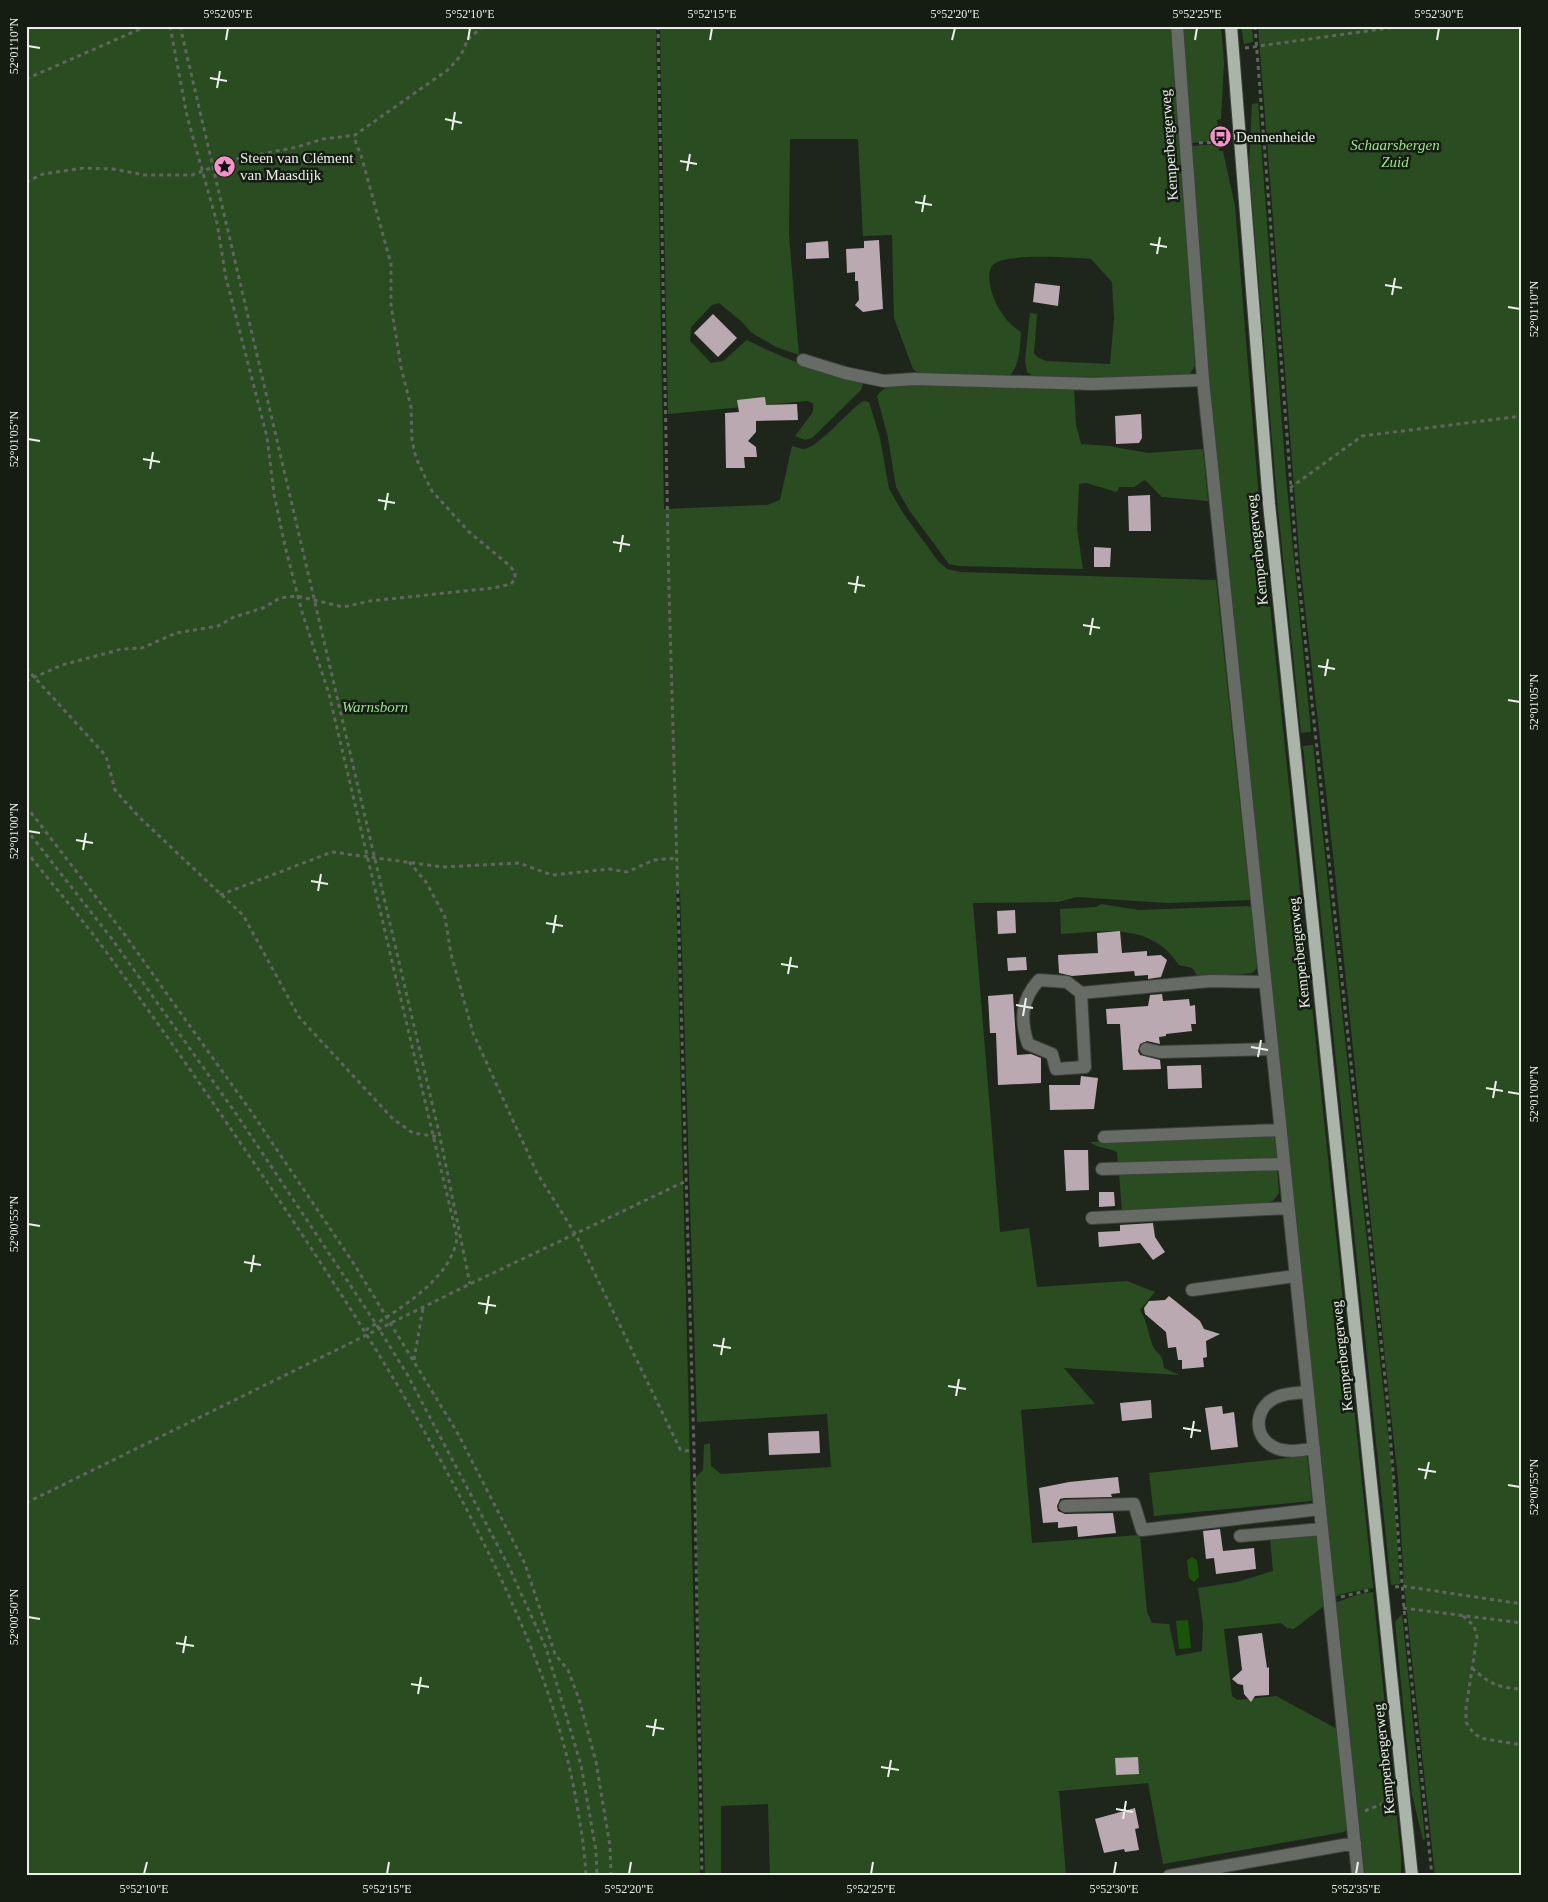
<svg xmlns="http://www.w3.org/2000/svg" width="1548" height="1902" viewBox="0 0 1548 1902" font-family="'Times New Roman',serif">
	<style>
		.green { fill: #294d21 }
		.water { fill: #195408 }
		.building { fill: #baa9b1 }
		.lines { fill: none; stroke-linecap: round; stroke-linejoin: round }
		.minor-casing { stroke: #3b4239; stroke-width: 14 }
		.major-casing { stroke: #3b4239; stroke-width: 14 }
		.path { stroke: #5f665d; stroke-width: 3; stroke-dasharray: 4 4; stroke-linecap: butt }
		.minor { stroke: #676b66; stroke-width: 12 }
		.major { stroke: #aab4a8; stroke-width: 12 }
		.ticks { fill: none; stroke: #eaf0e9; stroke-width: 2 }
		.labels { text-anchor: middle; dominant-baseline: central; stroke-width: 5; stroke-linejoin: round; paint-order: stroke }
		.poi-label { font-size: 15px; fill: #eaf0e9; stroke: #151d13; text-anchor: start }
		.street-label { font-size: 15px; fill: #eaf0e9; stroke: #151d13 }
		.park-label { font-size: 15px; font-style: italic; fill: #97e787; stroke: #151d13 }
		.neatline { fill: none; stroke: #eaf0e9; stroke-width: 2 }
		.ticks-label { font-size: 12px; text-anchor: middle; fill: #eaf0e9 }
	</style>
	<rect width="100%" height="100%" fill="#1e261c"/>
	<!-- green -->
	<path class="green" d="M26,26h630l8,483 103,-4 13,-5 12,-54c4,1 9,3 12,3 15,-2 44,-38 59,-48l6,1 11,36 9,51 14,24 35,48 9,8 13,3 256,8 34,320 -83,3 -90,-6 -19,5 -85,1 27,329 29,-4 8,59 90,-6 28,11 -15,18c7,11 8,22 12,34 5,12 10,7 12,24l15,7 -115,-7 31,36 -74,6 11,133 108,-8 7,77 5,11 17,1 7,32 26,-5 1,-27 -5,-36 39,-6 36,-11 -3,-32 46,-5 8,72 -30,23 -7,-1 -6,-5 -57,6 8,67 6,4 38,-4 61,33 10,100 -3,3 -181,32 -15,-81 -89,8 7,85h-296l-2,-72 -47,2v70h-16l-10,-398 8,-8 1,-25 6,-2 1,23 10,8 110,-7 -4,-53 -130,8 -17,-532h-4l24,986h-674z
		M660,26h511l24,340 -8,12h-152l-8,-6 -2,-11 5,-48 7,1 -3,39 3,4 9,4 64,3 4,-45 -2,-37 -21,-23c-18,-1 -90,-7 -99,7 -5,8 -2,18 0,27 4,14 16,32 29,39 -1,16 -1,32 -12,45l-90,-3 -6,-5 -19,-51 -2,-83 -29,1 -5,-97h-68l-1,96 10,120 -23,-8 -24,-14 -11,-12 -22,-18 -7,2 -21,22 -1,14 21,22 12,-2 24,-21c37,19 76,33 116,43l-2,7 -49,48 -7,2 -10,-4 18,-24v-9l-6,-2 -139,13z
		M1183,26h38l3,37 -3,56 -4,1 2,21 -28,2z
		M1241,26h11l1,16 -9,2z
		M1258,26h264v1850h-87l-31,-292 -6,-105 -9,-83 -57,-551 -32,-282z
		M1258,103l28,374 25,255 -10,1 -24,-234 -28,-332 3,-63z
		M1219,144v7h4l12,55 24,294 114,1088 -28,5 -10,4 -126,-1220 -18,-231z
		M907,381l167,7 2,36 5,20 28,2 39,7 55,-4 5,52 -46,-4 -17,-17 -11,7h-15l-2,5 -31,-9 -7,1 -2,45 6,40 -124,-3 -10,-2 -40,-54 -13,-23 -8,-49 -11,-42c7,-10 19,-12 30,-15z
		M1313,745l80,734 7,105 -9,1 -88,-839z
		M1101,904l38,6 109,-4 3,1 6,61 -5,5 -53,5 -7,-10 -13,-3c-28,-43 -73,-34 -118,-31l-1,-25 36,-2z
		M1274,1135l3,23 -159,7 -1,-13c-10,-5 -18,-3 -27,-10z
		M1277,1169l2,24 -6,8 -26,9 -125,2 -3,-39z
		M1307,1456l5,45 -158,15 -5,-43z
		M1373,1592l28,264v20h-36l-30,-273 24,-9z
		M1402,1614l23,225 -2,1 -11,-45 -17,-173z"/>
	<!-- water -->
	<path class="water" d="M1192,1557l5,3 2,17 -5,5 -5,-4 -2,-18z
		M1188,1620l3,28 -12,1 -3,-28z"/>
	<!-- building -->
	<path class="building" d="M879,240l4,69 -20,3 -8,-7 4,-5 -1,-19h-3v-9l-8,1 -1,-24 18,-1v-7z
		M828,241l1,17 -23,1v-16z
		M1035,283l25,3 -2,20 -25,-4z
		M713,314l24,24 -19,19 -24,-24z
		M765,397l1,8 31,-1 1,16 -42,1v11l-8,9 8,6 1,10h-13l1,11h-19l-1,-55 14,-1 -2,-12z
		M1141,414l1,24 -3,5 -23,1 -1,-28z
		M1150,495l1,36h-22l-1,-35z
		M1094,547l17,1 -1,19h-16z
		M1015,910l1,23 -18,1 -1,-23z
		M1120,931l2,22 25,-2v5l14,-1 6,5 -6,17 -13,2v-4l-13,1 -1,-5 -62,5 -13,-3 -1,-18 40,-2 -1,-20z
		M1026,957l1,13 -19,1 -1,-13z
		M1013,994l4,61 14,-1 10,4v25l-43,2 -2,-52h-6l-2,-37z
		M1162,994l1,7 26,-2 1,7 5,-1 1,19h-5l1,7 -26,3v2l-7,1 1,7 -13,-3 -7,3 -2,7 2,4 20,5 1,9 -38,1 -3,-46h-13l-1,-15 42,-3 2,-11z
		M1201,1065l1,23 -34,1 -1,-23z
		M1081,1076l17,2 -4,31 -44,1 -1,-25h31z
		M1064,1150h24l1,40 -23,1z
		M1099,1192h15l1,14 -16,1z
		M1153,1223l2,14 10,15 -12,8 -13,-17 -41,4 -1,-15 22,-1v-6z
		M1169,1296l31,25 4,8 16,5 -14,7 1,16 -4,1 1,9 -22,2v-9h-4l-2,-13 -8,1 -2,-16 -21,-18 -1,-6 5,-7 16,-1z
		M1151,1400l1,18 -30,3 -2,-18z
		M1222,1406l1,8 11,-2 4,35 -27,3 -6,-42z
		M819,1431l1,22 -51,2 -1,-22z
		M1118,1477l2,16 -9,1 1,3 -48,1 -4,1 -3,7 1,5 7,3 48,-1 3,20 -38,4 -1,-11 -19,2v-6l-15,1 -4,-35 30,-6z
		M1220,1529l3,22 31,-3 2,21 -40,5 -2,-16 -8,1 -3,-28z
		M1262,1633l5,35 2,-1v28l-14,1 -4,6 -7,-8 -1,-9 -5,-1 -6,-5 10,-9 -4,-34z
		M1138,1757l1,17 -23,1 -1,-17z
		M1135,1808l4,20 -4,1 4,21 -14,2 -1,-3 -20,4 -9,-34z"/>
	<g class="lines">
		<defs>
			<path id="minor" d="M1177,26l26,354 155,1496
				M803,360l42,13 39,8 30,-2 179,5 110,-4
				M1081,993l4,74 -29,2 -4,-15 -24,-10c-8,-25 -7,-44 11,-64l28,2 14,11 129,-12 55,1
				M1146,1049l14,3 112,-3
				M1104,1137l176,-7
				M1102,1169l182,-5
				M1092,1218l196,-10
				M1192,1290l103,-14
				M1308,1392c-10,1 -22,1 -31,5 -20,8 -25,34 -8,47 13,10 31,7 45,4
				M1065,1506l69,-2 8,26 178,-21
				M1240,1536l82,-7
				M1169,1876l186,-33"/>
			<path id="major" d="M1231,26l38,478 143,1372"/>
		</defs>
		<!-- minor casing -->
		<use href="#minor" class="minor-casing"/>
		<!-- major casing -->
		<use href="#major" class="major-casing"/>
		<!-- path -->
		<path class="path" d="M170,26l17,90 30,107 9,55 41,159 7,57 11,52 17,66 27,82 128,543c-4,41 -60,74 -93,94
			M180,26l260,1111 30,147
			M658,26l11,565 25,859 8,426
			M1255,26l42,538 90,833 17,211 28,268
			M1245,48l158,-22
			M26,79l121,-53
			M1199,143l22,-1
			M26,182l17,-8 41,-6 29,1 31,6h48l40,-15 65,-13 26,-8 32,-4 94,-66 12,-14 7,-16 16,-13
			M1290,488l72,-52 160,-20
			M26,668l80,88 9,34 24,27 104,98 56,102 94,102 20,14 27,4
			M26,681l36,-16 60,-16 20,-1 34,-15 42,-7 16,-9 29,-9 17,-10 17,-2 46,11 27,-6 123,-13 18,-4 4,-5v-7l-6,-7 -40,-33 -37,-41 -16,-33 -4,-17 -1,-34 -10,-40 -10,-62v-41l-30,-109 -5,-11 -1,-9
			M26,806l96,125 128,179 104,154 103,168 68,132 30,90 13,16 11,29 17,63 14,84 1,30
			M26,829l86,110 125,176 139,209 31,50 102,193 37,81 35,117 15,86 1,25
			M26,851c26,33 53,64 78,98 56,76 110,155 163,233 72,107 142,215 201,330 48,94 91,188 109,293 4,24 8,47 9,71
			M409,862l17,20 19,35 6,37 22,79 64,140 39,62 104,214 5,2 9,-1
			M220,895l112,-43 111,15 76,-4 33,12 57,-6 18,3 27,-12 23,-2
			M414,1360l9,-52
			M26,1503l444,-219 216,-103
			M1395,1587l7,-1 120,18
			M1341,1597l28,-7
			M1403,1608l119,15
			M1463,1616l11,10 3,11 -11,71v14l5,8 9,8 42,7
			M1472,1668c18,16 26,20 50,21
			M1365,1811l26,-11"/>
		<!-- minor -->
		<use href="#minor" class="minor"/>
		<!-- major -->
		<use href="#major" class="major"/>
	</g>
	<!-- ticks -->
	<path class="ticks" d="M226,40l2,-12M468,40l2,-12M710,40l2,-12M952,40l3,-12M1195,40l2,-12M1437,40l2,-12M28,46l12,2M210,78l17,3M217,88l3,-17M445,119l17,4M452,130l3,-18M680,161l17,3M687,171l3,-17M915,202l17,3M922,212l3,-17M1150,244l17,3M1157,254l3,-17M1385,285l17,3M1392,295l3,-17M1508,307l12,2M28,439l12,2M143,459l17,3M150,469l3,-17M378,500l17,3M385,510l3,-17M613,542l17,3M620,552l3,-17M848,583l17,3M855,593l3,-17M1083,625l17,3M1090,635l3,-17M1318,666l17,3M1325,676l3,-17M1508,700l12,2M28,831l12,2M76,840l17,3M83,850l3,-17M311,881l17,3M318,891l3,-17M546,923l17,3M553,933l3,-18M781,964l17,3M788,974l3,-17M1016,1005l17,3M1023,1016l3,-18M1251,1047l17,3M1258,1057l3,-17M1486,1088l17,3M1508,1092l12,2M1493,1098l3,-17M28,1224l12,2M244,1262l17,3M251,1272l3,-17M478,1303l18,3M486,1314l3,-18M713,1345l18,3M721,1355l3,-17M948,1386l18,3M956,1396l3,-17M1183,1428l18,3M1191,1438l3,-17M1418,1469l18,3M1425,1479l4,-17M1508,1485l12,2M28,1617l12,2M176,1643l18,3M183,1653l3,-17M411,1684l18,3M418,1694l3,-17M646,1726l18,3M653,1736l3,-17M881,1767l18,3M888,1777l3,-17M1116,1809l17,3M1123,1819l3,-18M144,1874l3,-12M387,1874l2,-12M629,1874l2,-12M871,1874l2,-12M1114,1874l2,-12M1356,1874l2,-12"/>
	<!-- icons -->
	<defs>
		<symbol id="bus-disc" viewBox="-11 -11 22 22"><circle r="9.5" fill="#f890cb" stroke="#151d13"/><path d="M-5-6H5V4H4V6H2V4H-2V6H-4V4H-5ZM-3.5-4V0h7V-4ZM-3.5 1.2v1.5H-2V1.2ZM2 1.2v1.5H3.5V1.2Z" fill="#111"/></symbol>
		<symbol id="sight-disc" viewBox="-11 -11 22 22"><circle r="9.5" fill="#f890cb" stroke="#151d13"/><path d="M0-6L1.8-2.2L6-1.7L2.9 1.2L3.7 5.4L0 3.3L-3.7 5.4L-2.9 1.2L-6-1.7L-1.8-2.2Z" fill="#111"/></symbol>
	</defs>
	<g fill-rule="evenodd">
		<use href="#bus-disc" x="1208" y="124" width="25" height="25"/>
		<use href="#sight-disc" x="212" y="154" width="25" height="25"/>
	</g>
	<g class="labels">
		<!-- poi labels -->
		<g class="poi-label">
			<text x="1236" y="137">Dennenheide</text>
			<text x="240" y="158">Steen van Clément<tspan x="240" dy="17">van Maasdijk</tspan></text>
		</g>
		<!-- street labels -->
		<g class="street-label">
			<text transform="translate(1169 145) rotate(-94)">Kemperbergerweg</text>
			<text transform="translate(1257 550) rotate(-96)">Kemperbergerweg</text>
			<text transform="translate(1299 953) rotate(-96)">Kemperbergerweg</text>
			<text transform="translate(1342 1356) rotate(-96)">Kemperbergerweg</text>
			<text transform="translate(1384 1759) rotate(-96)">Kemperbergerweg</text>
		</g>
		<!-- park labels -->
		<g class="park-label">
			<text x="1395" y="145">Schaarsbergen<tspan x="1395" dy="17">Zuid</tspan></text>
			<text x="375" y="707">Warnsborn</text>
		</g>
	</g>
	<!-- border -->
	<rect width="1548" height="1902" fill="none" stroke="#151d13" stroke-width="55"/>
	<rect x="28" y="28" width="1492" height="1846" class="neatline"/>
	<g class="ticks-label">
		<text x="228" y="18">5°52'05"E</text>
		<text x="470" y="18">5°52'10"E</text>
		<text x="712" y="18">5°52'15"E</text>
		<text x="955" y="18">5°52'20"E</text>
		<text x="1197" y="18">5°52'25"E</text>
		<text x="1439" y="18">5°52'30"E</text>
		<text transform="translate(14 46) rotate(-90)" y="4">52°01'10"N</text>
		<text transform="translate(1534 309) rotate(-90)" y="4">52°01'10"N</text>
		<text transform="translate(14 439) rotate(-90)" y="4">52°01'05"N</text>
		<text transform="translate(1534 702) rotate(-90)" y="4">52°01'05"N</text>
		<text transform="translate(14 831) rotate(-90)" y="4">52°01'00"N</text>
		<text transform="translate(1534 1094) rotate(-90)" y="4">52°01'00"N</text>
		<text transform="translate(14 1224) rotate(-90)" y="4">52°00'55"N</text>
		<text transform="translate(1534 1487) rotate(-90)" y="4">52°00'55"N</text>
		<text transform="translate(14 1617) rotate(-90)" y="4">52°00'50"N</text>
		<text x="144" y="1893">5°52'10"E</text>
		<text x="387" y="1893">5°52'15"E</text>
		<text x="629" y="1893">5°52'20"E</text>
		<text x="871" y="1893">5°52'25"E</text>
		<text x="1114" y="1893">5°52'30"E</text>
		<text x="1356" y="1893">5°52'35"E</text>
	</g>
</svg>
